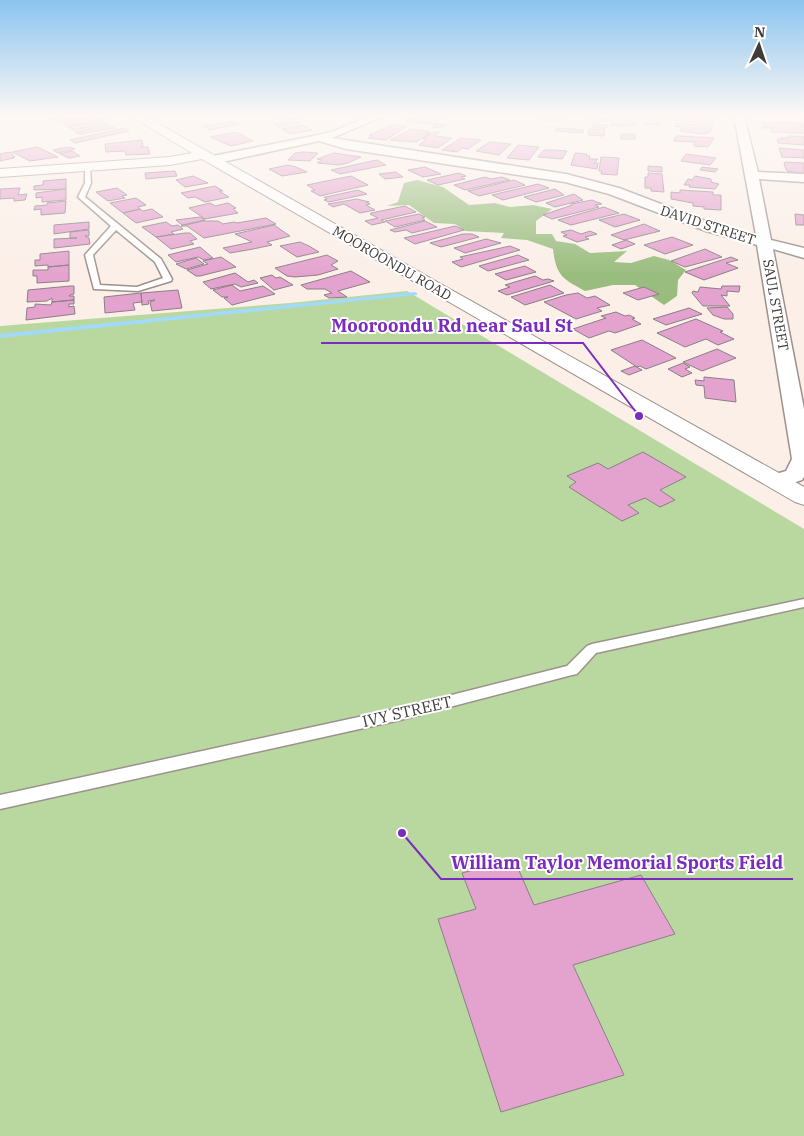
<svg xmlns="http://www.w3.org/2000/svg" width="804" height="1136" viewBox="0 0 804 1136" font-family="'IBM Plex Serif',serif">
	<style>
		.green { fill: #b8d8a0 }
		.forest { fill: #99bd7e }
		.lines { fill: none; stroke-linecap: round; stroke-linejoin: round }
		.stream { fill: #a0dbfd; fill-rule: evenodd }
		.building { fill: #e4a3ce; stroke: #8a7f86 }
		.service-casing { stroke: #9c918b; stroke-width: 3 }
		.minor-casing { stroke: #9c918b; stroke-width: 3 }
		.tertiary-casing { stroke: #9c918b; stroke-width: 2 }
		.service { fill: #fff; fill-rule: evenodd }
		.minor { fill: #fff; fill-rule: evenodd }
		.tertiary { fill: #fff; fill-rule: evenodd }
		.labels { text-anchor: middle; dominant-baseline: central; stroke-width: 4; stroke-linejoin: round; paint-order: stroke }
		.far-street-label { font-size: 14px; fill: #403b39; stroke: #fff }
		.street-label { font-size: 16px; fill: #403b39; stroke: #fff }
		.leader { fill: none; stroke: #7b2cbf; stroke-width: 2 }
		.callout-dot { fill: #7b2cbf; stroke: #fff; stroke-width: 2 }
		.callout-label { font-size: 18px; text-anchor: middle; font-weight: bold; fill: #7b2cbf; stroke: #fff; stroke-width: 4; stroke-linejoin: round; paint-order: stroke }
	</style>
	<rect width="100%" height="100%" fill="#fbefe8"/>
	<!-- green -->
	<path class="green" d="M407,291l397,238v607h-804v-810l290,-23z"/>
	<!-- forest -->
	<path class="forest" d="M417,180l26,7 26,18 26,-2 15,4 23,-2 19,4 -16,12v13h16l4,7 19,3 15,9 37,-2 -13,11 17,1 23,-7 15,4 17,10 -8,10 -1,16 -13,9 -29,-20h-22l-28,6c-22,-12 -29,-15 -32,-42l-26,-9 -26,-2 3,-5 -39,-2 -10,-7 -21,-1 -25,-18 -22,1 11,-4 6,-19z"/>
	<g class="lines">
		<!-- stream -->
		<path class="stream" d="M415,292l2,1v2l-417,43v-4z"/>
	</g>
	<!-- building -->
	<path class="building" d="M69,116h23l-33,6 -7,-3z
		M95,116l10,3 -36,7 -7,-3z
		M277,116h30l-24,5 -6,-3h4z
		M415,116h16l11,3 -8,4 12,2 -7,3 -6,-1 4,-2 -31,-4z
		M546,116h15l1,1 -4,4 -15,-1z
		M592,116h13v2h3l-1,3h-10l-1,3 12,1 -1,3 -15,-1 2,-6h-4z
		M614,116h23l-2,9 -17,1 -7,-1z
		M645,116h16l-2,9 -15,-1z
		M672,116h34l10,2 -4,6 -41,-4z
		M101,121l7,2 -34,7 -6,-3z
		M233,121l7,3 -30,6 -7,-4z
		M294,121l5,2 -20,4 -5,-3z
		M762,122l42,1v10l-32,-1 -1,-4h-8z
		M676,123l37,3 -3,6 -6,2 -24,-3 2,-4 -7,-1z
		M107,125l7,3 -35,6 -4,-2z
		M302,125l10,5 -21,4 -10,-5z
		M393,125l13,2 -20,13 -18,-2 4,-2 -3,-1z
		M123,128l6,3 -54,12 -5,-3z
		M557,128l27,2 -2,3 -27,-2z
		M412,129l18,3 -4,2h4l-14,8 -26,-2z
		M589,129h16l-1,7 -16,-1z
		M236,132l17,9 -22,5 -21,-9z
		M433,132h7l-5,4 17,2 -14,10 -19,-3 8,-6h-4z
		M621,134h14v5h-14z
		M676,136h7l31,2 -6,9 -14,-1 1,-4 -21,-1z
		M788,136l16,1v8l-26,-2 -1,-4h7l-4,-1h9z
		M461,138l20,2 -13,9 -6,-1 -5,4 -15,-2z
		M142,140l1,6 -3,1h8l2,7 -24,1 -1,-4 -19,1 -1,-8z
		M490,142l21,2 -12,11 -23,-4z
		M518,145l21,2 -10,13 -22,-2z
		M37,147l21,10 -28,4 -18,-9z
		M69,147l6,2 -17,4 -5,-3z
		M779,148l25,2v8l-22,-1z
		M544,150h9l14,1 -5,8 -24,-2z
		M72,151l8,5 -11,2 -9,-4z
		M10,152l5,5h-3l2,1 -14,3v-7z
		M295,153l8,-1 15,1 -8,8 -22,-1z
		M334,153l27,4 -13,6 -9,2 -22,-2 5,-3 -5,-1z
		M575,153l12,1 -1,1 4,1 -1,3h9l-4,4h4l-1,6 -26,-4z
		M686,154l30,4 -6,7 -29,-4z
		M601,157l18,1 -2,17 -16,-1 1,-3h-3z
		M377,160l9,5 -46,9 -9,-4z
		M785,162l19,1v11l-17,-3 -3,-6z
		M288,165l8,2 11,5 -25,4 -13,-7z
		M648,166l14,1v5l-14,-1z
		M425,167l16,7 -18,3 -15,-7z
		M702,167l16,2 -3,3 -15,-2z
		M175,171l2,5 -31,3 -1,-6z
		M396,172l7,5 -18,2 -6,-5z
		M459,173l7,3 -5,1 4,2 -27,6 -11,-5z
		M648,173l14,1 2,18 -13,-1v-3h-6v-11h3z
		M193,176l15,7 -23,4 -9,-7z
		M351,176l17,9 -48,11 -9,-5 4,-1 -8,-5z
		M695,176l16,3v3l8,2 -4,5 -26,-2 1,-2h-6l4,-6 4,1z
		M485,177l6,2 11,-2 8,3 -45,10 -11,-5z
		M66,179v10l-32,1v-4l9,-1v-4z
		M514,180l11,5 -46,11 -11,-5z
		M538,184l11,4 -46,12 -11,-5z
		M215,186l8,5h-4l10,6 -24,5 -10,-5 -7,1 -7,-5z
		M20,188l-2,7 9,-1 -2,6 -11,1v-3l-14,1v-10z
		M117,188l10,7 -5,1 3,2 -17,3 -12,-9z
		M66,189v11l-24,2v-5l-6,1v-5z
		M555,189l9,6 -28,7 -12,-5z
		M358,190l9,4 -38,8 -5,-2 3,-1 -3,-2h2z
		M680,190l33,2v3h8v15l-17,-1v-2l-11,-1v-3l-22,-4v-7l9,1z
		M574,194l9,6 -28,7 -9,-4z
		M136,198l10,7 -8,2 2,2 -17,4 -13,-10z
		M357,199l12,3h-3l4,2 -4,1 9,5 -15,3 -16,-9 -11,3 -5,-3z
		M592,200l10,4 -7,1 4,2 -47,12 -9,-4 29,-10 -1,-1z
		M66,201l-1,12 -24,2v-6l-7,1 1,-4 12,-1v-2z
		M210,203l5,3 13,-3 8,5 -3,1 5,4 -33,6 -16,-11z
		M405,206l11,6 -35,8 4,2 -13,3 -7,-4 13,-3 -8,-4 1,-1z
		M604,207l15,6 -48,12 -13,-5z
		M140,209l3,2 9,-2 11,8 -27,6 -13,-10z
		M419,214l6,3 -3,1 3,2 -30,7 -10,-6z
		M624,214l16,6 -25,7 -16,-7z
		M795,214l9,1v10h-8z
		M200,217l5,3 -23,5 -6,-5z
		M266,218l10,6 -72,14 -17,-12h-6l22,-5h15l5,3 11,-2 3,1z
		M425,221l12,6 -25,6 -6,-3 -11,2 -5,-2z
		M89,222v7l-35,5v-9z
		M166,222l6,4 6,-1 5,4 -12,3 3,2 -18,3 -14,-10z
		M644,224l16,7 -36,9 -13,-5z
		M274,225l16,11 -23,6 5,3 -19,4 -23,4 -7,-5 29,-6 -17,-8z
		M455,226l9,4 -49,14 -11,-6z
		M89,230v6h-4l4,2 1,6 -36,4v-9l23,-1h-7v-6z
		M571,230l10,4 9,-3 7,3 -12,3 4,2 -12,3 -14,-6 4,-1 -6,-3z
		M185,233h5l7,6 -7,2 4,3 -23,5 -15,-12z
		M463,234h9l7,3 -38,10 -11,-4z
		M672,237l21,8 -28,9 -21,-9z
		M486,239l15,4 -36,10 -11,-5z
		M626,240l9,4 -14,5 -9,-4z
		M300,242l9,4 10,6 -22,5 -17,-11z
		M510,246l10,4 -59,17 -9,-5 11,-3 -3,-2z
		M200,247l13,11 -9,2 -6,-3 -22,5 -8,-7z
		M705,249l17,8 -37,10 -14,-6z
		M69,251v14l-21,2v-2l-13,1v-6h5v-6z
		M327,255l11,6 -7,4 7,4 -20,6 -23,2 -8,-1 -12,-8z
		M518,255l11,5 -41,11 -9,-5z
		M221,257l15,10 -36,9h-4l-9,-6 21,-6 -5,-3z
		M731,257l7,3 -12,3 12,5 -34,12 -19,-8z
		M196,258l8,6 -18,5 -10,-5z
		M69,265v16l-32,2v-7h-4v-6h15v-3z
		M525,266l11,6 -30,8 -11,-6z
		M351,271l19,11 -32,9 9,6 -18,1 -5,-3 8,-2 -7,-4h-18l-6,-4z
		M235,273l13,9 6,-2 4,3 -17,4 -6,-3 -24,5 -8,-7z
		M272,275l4,3 4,-1 13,8 -19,5 -14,-12z
		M535,276l8,4 5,-1 6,2 -47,14 -9,-4 12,-4 -5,-2z
		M232,285l8,6 23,-5 12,8 -43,11 -8,-7 4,-1h-6l-9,-7z
		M550,285l14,8 -39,12 -14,-8z
		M70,286h4v8l-4,1 -1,1h5v4l-22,2v-4l-5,3 -20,1 1,-12z
		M722,286h18l-1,6 -12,-1v5l-6,-1 9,11h-27l-11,-13 1,-2 5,1 2,-5 21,2z
		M644,287l15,7 -21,6 -15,-7z
		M178,290l4,18 -30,3 -2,-9 5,-2 -7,1 1,3 -7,1 -1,-12z
		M141,293l1,9 -9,1 2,7 -30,3 -1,-16z
		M578,293l9,5 8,-2 15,9 -13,3 5,3 -26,8 -32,-17 22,-7z
		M74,300v4h-5v3l5,-1 1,8 -49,6 1,-12 8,-1v-3l16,1 1,-3z
		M727,307l6,7v5h-9l-11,-4 -6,-7z
		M689,308l13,6 -36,11 -13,-6z
		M616,312l9,4 4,-1 6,3 -3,1 9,5 -26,9 -6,-2 -20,7 -16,-9 33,-11 -5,-2z
		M696,319l27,12 -3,1 14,7 -16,6 -12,-6 -21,8 -28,-14z
		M642,340l34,18 -30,11 -6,-3 -3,1 -26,-17z
		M717,349l19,9 -34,13 -19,-9z
		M683,363l7,4 -5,2 7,4 -10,4 -14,-8z
		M635,366l7,4 -13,5 -8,-4z
		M704,377l30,3 2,22 -31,-4 -1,-12 -8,-1 -1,-5 9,1z
		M643,452l43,25 -26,13 15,10 -15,7 -15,-9 -17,7 11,8 -17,8 -53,-34 7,-5 -9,-6 31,-13 10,6z
		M514,859l20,46 107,-30 34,59 -102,31 51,110 -123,37 -63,-193 38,-10 -14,-36z"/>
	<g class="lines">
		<defs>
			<path id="service" d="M85,166l5,1 1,16 -6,14 76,62 11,20 -1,2 -33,10 -44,-2 -9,-34 26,-29 -33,-29 7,-14zM116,230l39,32 8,16 -26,9 -37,-2 -7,-30z
				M804,599v8l-208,46 -19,21 -5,1 -172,45 -400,89v-14l400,-87 167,-42 20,-20 5,-2z"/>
			<path id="minor" d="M370,116h14l-52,22 234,36 53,14 97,37 40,10 -22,-119h10l14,56 46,2v8l-45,-3 12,61 33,8v10l-31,-9 31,160v68l-2,3 -25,8 -8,-2 -3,-5 3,-5 17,-5 6,-12 -35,-214 -51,-14 -97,-37 -44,-12 -219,-33 -27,-8 -106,23 -6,-4 6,-4 105,-21 16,-4z"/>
			<path id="tertiary" d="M131,116h14l294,167 365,204v18l-9,-3 -593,-343 -32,6 -170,12v-8l170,-12 22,-4z"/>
		</defs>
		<!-- service casing -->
		<use href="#service" class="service-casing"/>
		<!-- minor casing -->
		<use href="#minor" class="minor-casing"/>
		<!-- tertiary casing -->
		<use href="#tertiary" class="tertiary-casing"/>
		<!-- service -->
		<use href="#service" class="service"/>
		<!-- minor -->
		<use href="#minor" class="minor"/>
		<!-- tertiary -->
		<use href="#tertiary" class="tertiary"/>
	</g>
	<!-- sky -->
	<linearGradient id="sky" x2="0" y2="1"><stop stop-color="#8bc4f0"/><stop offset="0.42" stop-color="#fdf8f5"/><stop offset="1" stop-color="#fdf8f5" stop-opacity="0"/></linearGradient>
	<rect width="804" height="275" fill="url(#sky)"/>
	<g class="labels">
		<!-- far-street labels -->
		<g class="far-street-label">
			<text transform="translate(708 225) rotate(18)">DAVID STREET</text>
			<text transform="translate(392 263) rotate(30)">MOOROONDU ROAD</text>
			<text transform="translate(776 305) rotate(80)">SAUL STREET</text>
		</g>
		<!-- street labels -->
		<g class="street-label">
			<text transform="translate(407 711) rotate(-13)">IVY STREET</text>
		</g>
	</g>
	<!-- callouts -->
	<path class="leader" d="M639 416L583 343H321M402 833L441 879H793"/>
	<g class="callout-dot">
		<circle cx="639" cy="416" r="5"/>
		<circle cx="402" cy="833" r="5"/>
	</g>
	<g class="callout-label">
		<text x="452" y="332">Mooroondu Rd near Saul St</text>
		<text x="617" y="869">William Taylor Memorial Sports Field</text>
	</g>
	<!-- north arrow -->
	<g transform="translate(759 45) rotate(3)" stroke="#ffffff" stroke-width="4" paint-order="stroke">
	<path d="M0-4L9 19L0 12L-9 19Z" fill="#403b39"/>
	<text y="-8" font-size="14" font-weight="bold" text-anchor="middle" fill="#403b39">N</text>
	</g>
</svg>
